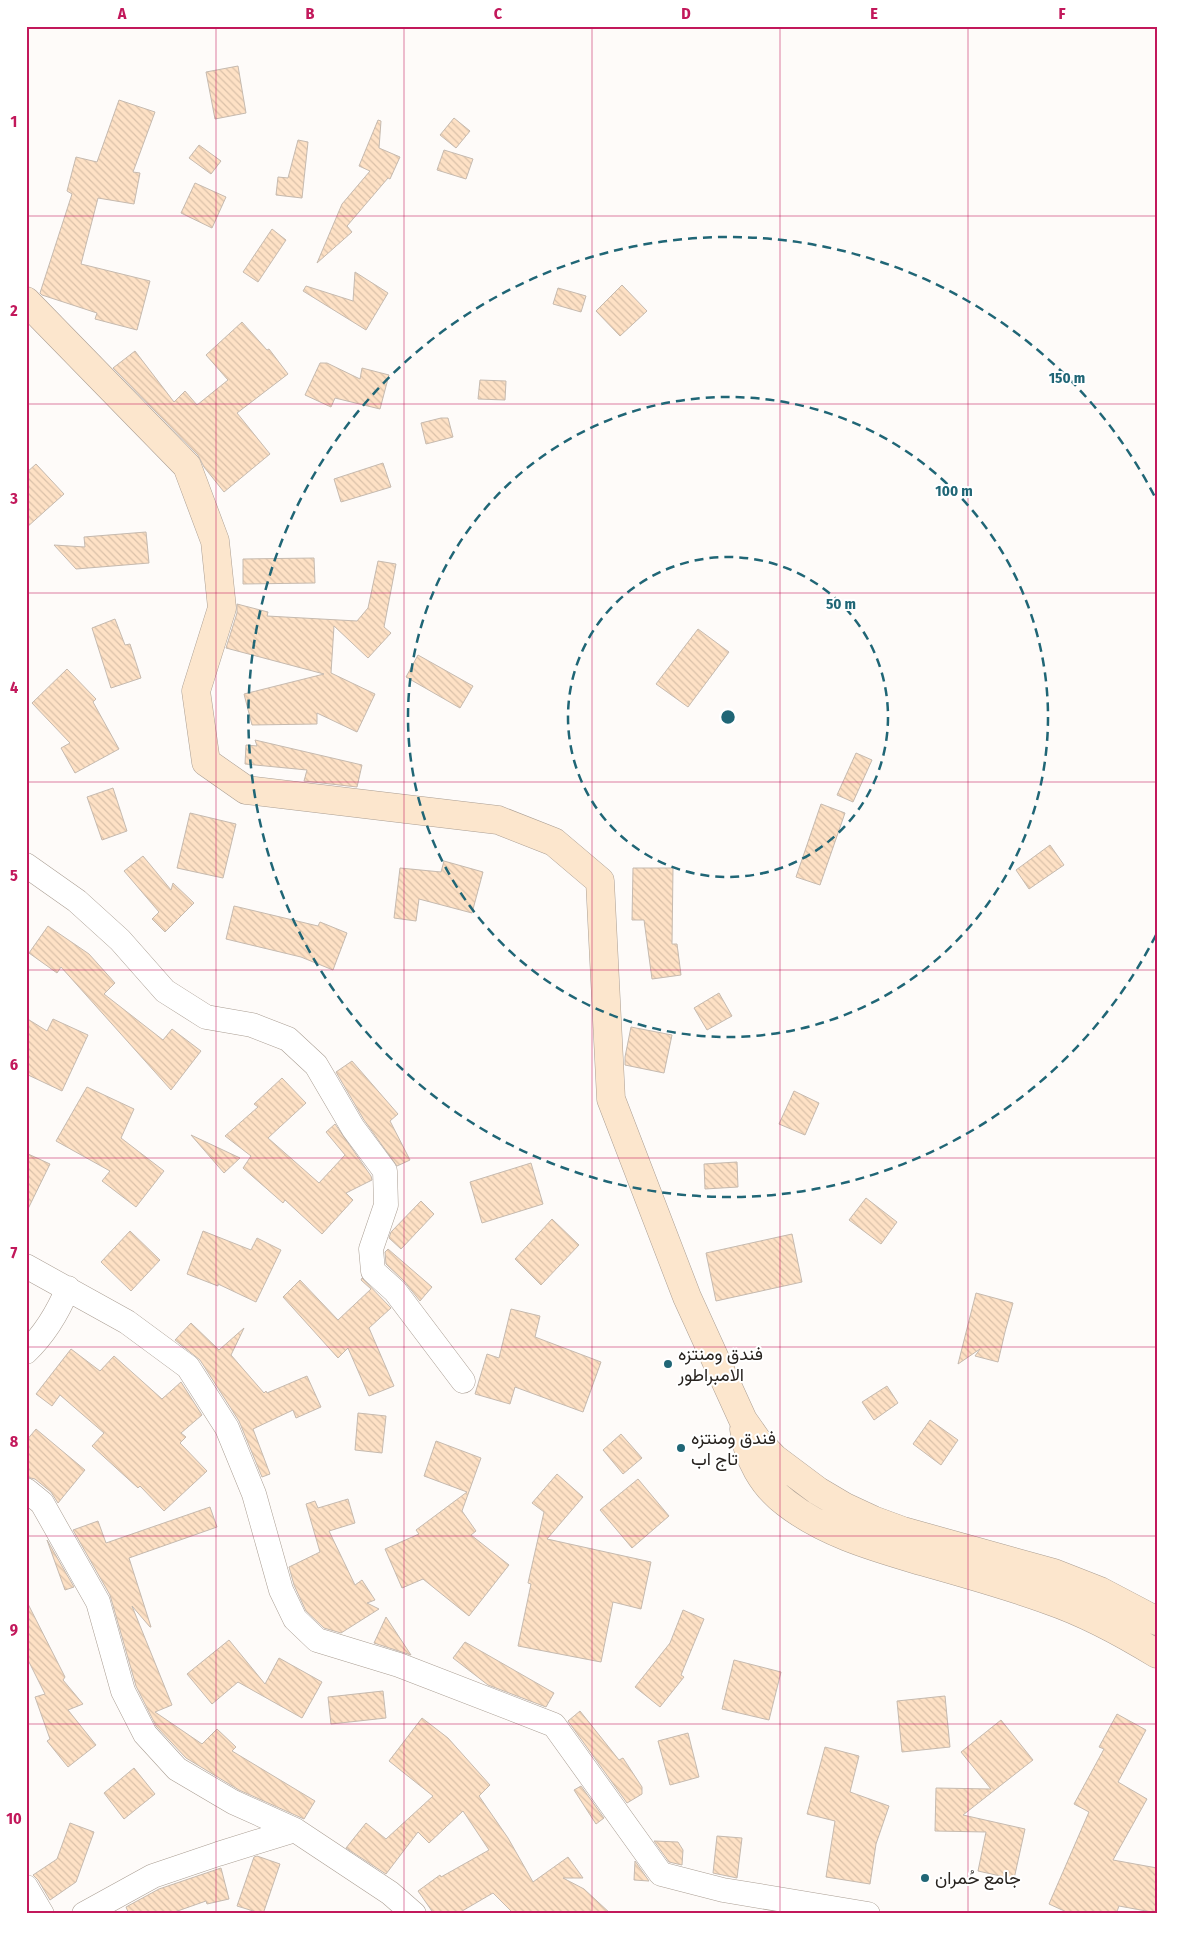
<svg xmlns="http://www.w3.org/2000/svg" width="1183" height="1940" viewBox="0 0 1183 1940" font-family="'Fira Sans Condensed',Vazirmatn,sans-serif">
	<style>
		.building { fill: url(#building-back-hatch); stroke: #c6baaf }
		.lines { fill: none; stroke-linecap: round; stroke-linejoin: round }
		.street-casing { stroke: #aa9e93; stroke-width: 25 }
		.secondary-casing { stroke: #aa9e93; stroke-width: 29 }
		.street { stroke: #fff; stroke-width: 24 }
		.secondary { stroke: #fce6cd; stroke-width: 28 }
		.grid { fill: none; stroke: #c2185b; stroke-width: 1; stroke-opacity: 0.55 }
		.ring { fill: none; stroke: #206676; stroke-width: 2.5; stroke-dasharray: 9 6 }
		.poi-dot { fill: #206676; stroke: #fff; stroke-width: 2 }
		.labels { text-anchor: middle; dominant-baseline: central; stroke-width: 4; stroke-linejoin: round; paint-order: stroke }
		.poi-label { font-size: 18px; fill: #28231f; stroke: #fff; text-anchor: start }
		.centre { fill: #206676; stroke: #fff; stroke-width: 2.5 }
		.ring-label { font-size: 15px; text-anchor: middle; font-weight: bold; fill: #206676; stroke: #fff; stroke-width: 4; stroke-linejoin: round; paint-order: stroke }
		.neatline { fill: none; stroke: #c2185b; stroke-width: 2 }
		.grid-label { font-size: 16px; text-anchor: middle; font-weight: bold; fill: #c2185b }
	</style>
	<defs>
		<pattern id="building-back-hatch" width="6" height="6" patternUnits="userSpaceOnUse" patternTransform="scale(1.25)"><rect width="6" height="6" fill="#fee1c5"/><path d="M-1 5l2 2M0 0l6 6M5-1l2 2" fill="none" stroke="#dac1a9"/></pattern>
	</defs>
	<rect width="100%" height="100%" fill="#fefbf9"/>
	<!-- building -->
	<path class="building" d="M238,66l8,47 -31,6 -9,-47z
		M119,100l36,12 -22,60 7,1 -6,31 -36,-6 -17,66 69,17 -13,49 -42,-11 2,-6 -55,-18 -2,-2 32,-99 -5,-3 9,-34 21,5z
		M454,118l16,13 -14,17 -16,-13z
		M378,120l3,1 -2,27 21,9 -10,22 -2,-1 -41,48 5,6 -35,31 25,-59 28,-33 -11,-5z
		M298,140l10,2 -6,56 -26,-3 2,-18 10,1z
		M199,145l22,16 -10,13 -22,-16z
		M444,150l29,9 -7,20 -29,-9z
		M195,183l31,14 -14,31 -31,-15z
		M272,229l14,11 -28,42 -15,-10z
		M355,272l33,21 -22,37 -63,-39 3,-5 47,15z
		M622,285l25,26 -27,25 -24,-25z
		M558,288l28,8 -5,16 -28,-8z
		M242,322l25,28 2,-1 19,25 -51,39 33,41 -46,38 -20,-25 -6,-12 -85,-87 22,-17 39,51 11,-11 12,14 31,-25 -22,-25z
		M320,363h7l33,16 2,-11 27,7 -9,34 -45,-11 -4,9 -26,-12z
		M480,380l26,1 -1,19 -27,-1z
		M441,418h7l5,19 -27,7 -5,-21z
		M383,463l8,24 -50,15 -7,-23z
		M36,464l28,30 -38,34v-55z
		M146,532l3,31 -73,6 -22,-24 31,2 -1,-10z
		M314,558l1,25 -72,1v-25z
		M378,561l18,3 -12,63 7,6 -23,25 -34,-32 -3,47 44,21 -18,38 -40,-19v11l-65,1 -8,-31 80,-20 -98,-26 11,-35v-9l31,8 -1,4 90,5 11,-13z
		M115,619l10,26 5,-1 11,34 -30,10 -19,-60z
		M698,629l31,23 -41,55 -32,-23z
		M418,655l55,31 -13,22 -54,-31z
		M67,669l29,30 -3,3 26,47 -44,24 -14,-25 9,-5 -38,-40z
		M255,740l107,25 -5,22 -53,-6 3,-11 -62,-6 1,-19 11,1z
		M856,753l16,7 -19,42 -16,-7z
		M113,788l14,43 -25,9 -15,-43z
		M821,804l24,9 -25,72 -24,-8z
		M190,813l46,11 -13,54 -46,-10z
		M1050,845l14,20 -35,24 -13,-19z
		M143,856l28,34 2,-7 21,20 -29,29 -13,-13 7,-7 -35,-41z
		M444,861l39,11 -11,41 -53,-14 -3,22 -22,-3 6,-50 41,4z
		M633,868h40l-1,76h5l4,31 -29,4 -8,-59h-12z
		M234,906l84,20 2,-4 27,11 -14,37 -32,-13 -75,-18z
		M48,926l41,28 26,29 -11,11 59,46 9,-11 29,22 -30,39 -110,-123 -4,6 -28,-20z
		M719,993l13,23 -25,14 -13,-22z
		M26,1018l21,13 6,-12 35,16 -26,56 -36,-17z
		M631,1027l41,8 -8,38 -39,-8v-8z
		M352,1061l46,53 -8,7 20,39 -13,6 -33,-46 -28,-48z
		M282,1078l24,25 -38,35 51,45 26,-28 -19,-23 9,-8 36,52 1,4 -26,13 7,7 -31,34 -37,-34 -2,3 -40,-35 8,-12 -26,-20 33,-29 -4,-3z
		M87,1087l47,22 -13,29 43,33 -28,36 -34,-26 8,-10 -54,-30z
		M794,1091l25,12 -14,32 -26,-11z
		M191,1135l49,23 -16,15z
		M26,1153l24,11 -24,49z
		M737,1162l1,25 -33,2 -1,-25z
		M531,1163l12,41 -61,19 -12,-41z
		M866,1198l31,24 -16,22 -32,-24z
		M421,1201l13,13 -33,35 -12,-11 2,-6z
		M552,1219l27,26 -38,40 -26,-26z
		M130,1231l30,29 -29,31 -30,-29z
		M203,1231l48,19 6,-12 24,12 -25,52 -38,-18v2l-31,-12z
		M792,1234l10,48 -86,19 -10,-48z
		M388,1249l44,38 -12,14 -16,-20 -18,-17 -1,-12z
		M362,1278l29,30 -22,20 25,58 -25,10 -21,-48 -10,10 -55,-61 17,-17 38,40 33,-31 -10,-9z
		M976,1293l37,10 -8,29 -7,30 -23,-6 5,-7 -22,15z
		M511,1309l29,7 -5,21 66,25 -18,50 -68,-25 -5,17 -35,-10 12,-40 12,4z
		M191,1323l28,27 25,-22 -13,27 33,38 2,-2 1,2 40,-17 14,31 -25,11 -3,-8 -40,19 17,45 -8,3 -23,-56 -39,-61 -25,-20z
		M71,1349l29,22 14,-15 48,43 19,-17 21,33 -21,18 5,4 -6,6 27,28 -43,40 -24,-25 -2,2 -46,-42 12,-13 -44,-38 -8,11 -16,-12z
		M887,1386l11,17 -24,17 -12,-18z
		M358,1413l28,3 -4,37 -27,-3z
		M930,1420l28,20 -17,25 -28,-21z
		M36,1429l49,41 -27,33 -7,-11 -16,-13 -9,-2v-36z
		M621,1434l21,24 -19,16 -20,-24z
		M436,1441l45,17 -19,53 14,20 -5,4 38,30 -40,51 -46,-37 -21,9 -17,-39 34,-15 -3,-4 51,-38 -43,-16z
		M557,1474l26,23 -36,42 104,23 -10,47 -28,-7 -12,60 -83,-16 13,-62 -3,-1 16,-71 -12,-9z
		M638,1479l31,37 -37,32 -32,-38z
		M348,1499l7,24 -26,8 26,54 7,-5 13,20 -8,3 12,6 -38,24 -17,-5 -18,-17 -12,-26 -5,-18 31,-15 -14,-48 9,-3 3,7z
		M210,1507l7,20 -88,31 22,69h-1l-18,-21 40,99 -17,7 47,32 15,-15 19,18 -4,4 83,50 -11,18 -65,-29 -53,-32 -30,-32 -20,-40 -26,-91 -37,-65 25,-9 8,22z
		M47,1540l27,47 -9,3z
		M26,1600l39,77 -2,3 20,24 -15,6 28,35 -28,22 -21,-26 3,-2 -15,-42 10,-3 -19,-38z
		M683,1610l21,9 -23,56 3,2 -24,30 -25,-20 35,-44z
		M386,1617l25,38 -37,-12z
		M229,1640l36,44 14,-26 43,24 -20,36 -64,-36 -26,22 -25,-30z
		M465,1642l89,51 -8,14 -58,-22 -35,-27z
		M734,1660l47,12 -12,48 -47,-11z
		M383,1691l3,27 -55,6 -3,-27z
		M945,1696l5,51 -48,5 -5,-51z
		M580,1711l39,49 4,-2 19,29v7l-15,9 -59,-82z
		M1117,1714l29,16 -28,52 29,17 -34,61 44,8v45l-38,-7 -3,8h-45l-22,-10 40,-92 -15,-8 30,-55 -5,-2z
		M422,1718l26,20 42,47 -11,11 29,42 25,44 35,-25 15,21h-20l21,11 27,25h-97l-21,-21 -36,21h-23l-16,-23 22,-16 1,2 48,-27 -26,-39 -34,32 -11,-11 -32,42 -40,-26 20,-25 20,16 47,-43 -44,-35z
		M1001,1720l32,40 -70,55 62,14 -11,50 -36,-8 8,-39 -51,-1 1,-43 55,1 -30,-37z
		M688,1733l11,44 -29,8 -12,-44z
		M825,1747l34,9 -9,36 39,14 -13,38 -6,40 -44,-7 9,-56 -28,-7z
		M134,1768l21,26 -31,25 -20,-26z
		M581,1786l23,32 -8,6 -22,-34z
		M70,1823l24,9 -18,50 -26,18 -12,-20 -5,-5 24,-16z
		M717,1836l25,2 -5,40 -24,-5z
		M654,1841l24,1 5,8 -1,15 -13,-3z
		M257,1856l23,8 -17,50 -26,-8 17,-49z
		M635,1861l14,20 -15,-1z
		M221,1868l8,31 -22,5 -1,-3 -37,13h-40l-3,-7 33,-18z"/>
	<g class="lines">
		<defs>
			<path id="street" d="M26,865l51,36 43,39 45,51 41,26 46,8 36,14 28,26 37,63 32,43 1,34 -15,44 2,22 22,20 68,90
				M26,1266l101,56 61,45 39,61 27,66 27,96 14,29 22,21 82,25 155,60 107,149 62,16 145,24
				M26,1352c19,-18 32,-40 42,-64
				M26,1490l16,13 56,99 25,89 22,43 32,35 56,33 62,28 95,63 24,21
				M26,1887l16,27
				M84,1914l69,-38 65,-22 77,-24"/>
			<path id="secondary" d="M26,301l161,165 28,75 7,67 -26,83 10,71 40,28 252,30 56,22 46,39 11,218 76,198 56,123 14,20 17,18 44,33 27,16 28,13 30,11 151,42 46,18 57,30
				M744,1429c3,29 19,57 42,74 37,29 84,43 128,56 45,13 90,25 134,41 38,13 75,33 109,54"/>
		</defs>
		<!-- street casing -->
		<use href="#street" class="street-casing"/>
		<!-- secondary casing -->
		<use href="#secondary" class="secondary-casing"/>
		<!-- street -->
		<use href="#street" class="street"/>
		<!-- secondary -->
		<use href="#secondary" class="secondary"/>
	</g>
	<!-- grid -->
	<path class="grid" d="M216,26v1888M404,26v1888M592,26v1888M780,26v1888M968,26v1888M26,216h1131M26,404h1131M26,593h1131M26,782h1131M26,970h1131M26,1158h1131M26,1347h1131M26,1536h1131M26,1724h1131"/>
	<!-- distance rings -->
	<g class="ring">
		<circle cx="728" cy="717" r="160"/>
		<circle cx="728" cy="717" r="320"/>
		<path d="M1156 935A480 480 0 1 1 1156 499"/>
	</g>
	<!-- markers -->
	<g class="poi-dot">
		<circle cx="668" cy="1364" r="5"/>
		<circle cx="681" cy="1448" r="5"/>
		<circle cx="925" cy="1878" r="5"/>
	</g>
	<g class="labels">
		<!-- poi labels -->
		<g class="poi-label">
			<text x="678" y="1354">فندق ومنتزه<tspan x="678" dy="21">الامبراطور</tspan></text>
			<text x="691" y="1438">فندق ومنتزه<tspan x="691" dy="21">تاج اب</tspan></text>
			<text x="935" y="1878">جامع حُمران</text>
		</g>
	</g>
	<circle cx="728" cy="717" r="8" class="centre"/>
	<g class="ring-label">
		<text x="1067" y="383">150 m</text>
		<text x="954" y="496">100 m</text>
		<text x="841" y="609">50 m</text>
	</g>
	<!-- border -->
	<rect width="1183" height="1940" fill="none" stroke="#ffffff" stroke-width="55"/>
	<rect x="28" y="28" width="1128" height="1884" class="neatline"/>
	<g class="grid-label">
		<text x="122" y="19">A</text>
		<text x="310" y="19">B</text>
		<text x="498" y="19">C</text>
		<text x="686" y="19">D</text>
		<text x="874" y="19">E</text>
		<text x="1062" y="19">F</text>
		<text x="14" y="127">1</text>
		<text x="14" y="316">2</text>
		<text x="14" y="504">3</text>
		<text x="14" y="693">4</text>
		<text x="14" y="881">5</text>
		<text x="14" y="1070">6</text>
		<text x="14" y="1258">7</text>
		<text x="14" y="1447">8</text>
		<text x="14" y="1635">9</text>
		<text x="14" y="1824">10</text>
	</g>
</svg>
